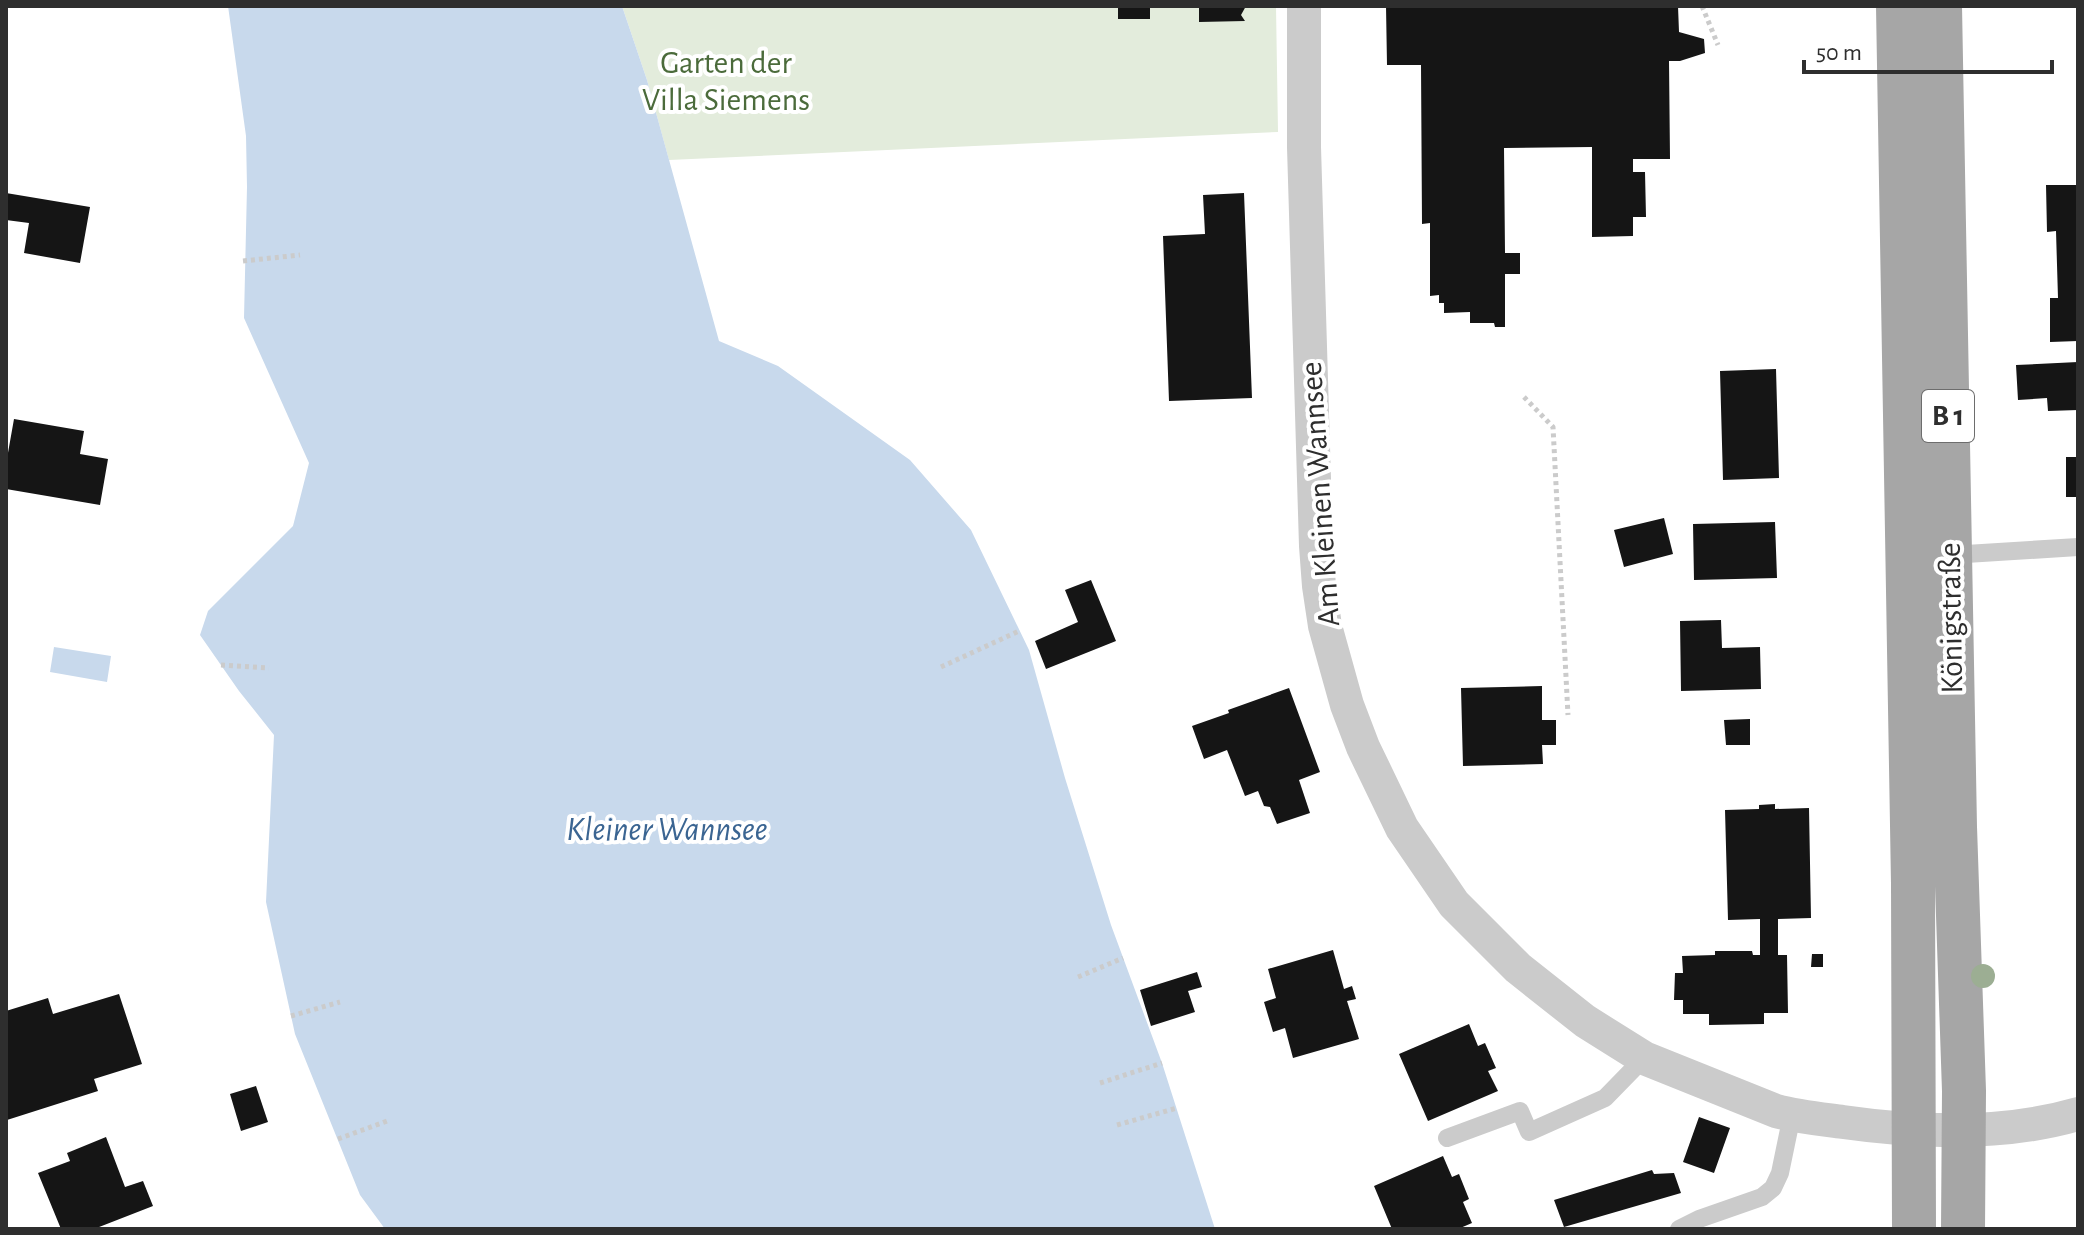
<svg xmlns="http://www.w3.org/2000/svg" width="2084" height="1235" viewBox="0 0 2084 1235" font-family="'Alegreya Sans',sans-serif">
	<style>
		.green { fill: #e3ecdc }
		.water { fill: #c8d9ec }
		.building { fill: #151515 }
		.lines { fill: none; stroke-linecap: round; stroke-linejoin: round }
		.path { stroke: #cbcbcb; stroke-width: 5; stroke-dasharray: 4 4; stroke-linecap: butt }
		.service { stroke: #cbcbcb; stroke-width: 18 }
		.minor { stroke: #cbcbcb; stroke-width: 34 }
		.primary { stroke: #a6a6a6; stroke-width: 44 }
		.tree { fill: #9cae93 }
		.labels { text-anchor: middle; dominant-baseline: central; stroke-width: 8; stroke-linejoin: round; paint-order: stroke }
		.shield { fill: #fff; stroke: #6d6d6d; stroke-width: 2 }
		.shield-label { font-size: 30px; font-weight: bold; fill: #2e2e2e }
		.park-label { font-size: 32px; fill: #4b6b3b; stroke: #fff }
		.street-label { font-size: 32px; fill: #2e2e2e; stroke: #fff }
		.water-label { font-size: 34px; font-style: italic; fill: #3b6592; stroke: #fff }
	</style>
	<rect width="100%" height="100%" fill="#fff"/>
	<!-- green -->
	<path class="green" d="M622,6h654l2,126 -609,28 -22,-80z"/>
	<!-- water -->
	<path class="water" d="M228,6h394l25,74 72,261 59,25 132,94 61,70 58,120 36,128 46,147 51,138 53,166h-830l-25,-34 -65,-161 -29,-132 8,-167 -35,-44 -39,-56 8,-24 85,-85 16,-63 -65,-145 3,-131 -1,-51z
		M54,647l57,9 -4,26 -57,-10z"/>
	<!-- building -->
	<path class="building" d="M1118,6h32v13h-32z
		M1199,6h47l-5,9 4,6 -46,1z
		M1386,6h292l1,26 25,7 1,14 -25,8h-11l1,98h-37v13h12l1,45h-13v19l-41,1v-90l-88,1 1,105h15v21h-15v53h-10l-1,-4h-24v-11l-26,1v-10h-5v-8l-9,1v-73l-8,1 -1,-159h-34z
		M2046,185h32v156l-28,1v-44h8l-2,-67 -9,1z
		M6,193l84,14 -10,56 -56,-10 5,-30 -23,-3z
		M1244,193l8,205 -83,3 -6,-165 42,-2 -2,-39z
		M2078,362v48l-30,1 -1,-13 -29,2 -2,-35z
		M1776,369l3,109 -56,2 -3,-109z
		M14,419l70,12 -4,23 28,5 -8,46 -94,-16v-25z
		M2066,457h12v40h-12z
		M1664,518l9,36 -49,13 -10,-37z
		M1775,522l2,56 -83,2 -1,-56z
		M1091,580l25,61 -70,28 -11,-28 43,-19 -13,-32z
		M1721,620l1,28 38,-1 1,42 -80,2 -1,-70z
		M1542,686v34h14v25h-14l1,19 -80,2 -2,-78z
		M1289,688l31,84 -21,8 11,33 -33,11 -7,-17 -6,-1 -6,-15 -13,5 -18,-46 -23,9 -12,-33 37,-13 -1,-3z
		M1750,719v26h-24l-2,-25z
		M1775,804v5l34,-1 2,110 -33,1v36h9l1,58h-24v11l-55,1v-11h-26v-14h-9l1,-27h8l-1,-17 33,-1v-4h37l1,4h7v-36l-32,1 -3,-110 34,-1v-4z
		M1333,950l11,39 8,-3 4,13 -9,2 12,38 -66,19 -8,-30 -12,4 -9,-30 12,-4 -8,-29z
		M1812,954h11v13h-12z
		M1197,972l5,15 -14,4 7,21 -44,14 -11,-36z
		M119,994l23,70 -48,15 4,12 -91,29 -1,-109 42,-13 5,16z
		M1469,1024l9,22 7,-3 11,25 -8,3 10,20 -70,30 -29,-67z
		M256,1086l12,36 -27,9 -11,-37z
		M1699,1117l31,11 -16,45 -31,-11z
		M106,1137l19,50 18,-6 10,25 -59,23h-33l-23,-56 32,-12 -3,-8z
		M1443,1156l9,21 7,-3 10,25 -6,3 9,21 -14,6h-66l-18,-43z
		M1652,1170l2,4 20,-1 7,20 -117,34 -10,-27z"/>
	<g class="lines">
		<!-- path -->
		<path class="path" d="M1702,6l16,39
			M243,261l57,-6
			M1524,397l29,30 15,288
			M221,665l48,3
			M941,667l78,-36
			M1078,977l45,-19
			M291,1016l49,-14
			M1100,1083l62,-20
			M1117,1125l60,-17
			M338,1139l52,-19"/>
		<!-- service -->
		<path class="service" d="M1950,555l128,-8
			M1447,1138l73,-27 9,21 76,-34 39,-40
			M1679,1229l20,-10 63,-22 11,-9 7,-15 12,-58"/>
		<!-- minor -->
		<path class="minor" d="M1304,6v141l12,399 3,40 6,40 22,79 16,42 39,81 52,76 64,64 67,53 59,37 132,53c22,6 44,8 67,11 77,11 159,14 235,-8"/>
		<!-- primary -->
		<path class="primary" d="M1898,6l15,877 1,346
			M1940,6l15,821 9,264 -1,138"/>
	</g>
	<!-- trees -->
	<circle class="tree" cx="1983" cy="976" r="12"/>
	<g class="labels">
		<!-- shield labels -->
		<rect class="shield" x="1922" y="390" width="52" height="52" rx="6"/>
		<g class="shield-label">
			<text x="1948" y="416">B 1</text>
		</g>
		<!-- park labels -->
		<g class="park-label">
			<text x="726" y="63">Garten der<tspan x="726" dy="37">Villa Siemens</tspan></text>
		</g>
		<!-- street labels -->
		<g class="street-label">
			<text transform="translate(1320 494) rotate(-94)">Am Kleinen Wannsee</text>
			<text transform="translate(1951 618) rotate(-91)">Königstraße</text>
		</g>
		<!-- water labels -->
		<g class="water-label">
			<text x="667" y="830">Kleiner Wannsee</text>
		</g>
	</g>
	<!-- border -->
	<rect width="2084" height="1235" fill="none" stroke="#2e2e2e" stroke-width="16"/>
	<!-- scale -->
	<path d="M1804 60v12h248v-12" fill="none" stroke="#2e2e2e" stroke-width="4"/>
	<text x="1816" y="60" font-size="24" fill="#2e2e2e" stroke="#ffffff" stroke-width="6" paint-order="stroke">50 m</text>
</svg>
